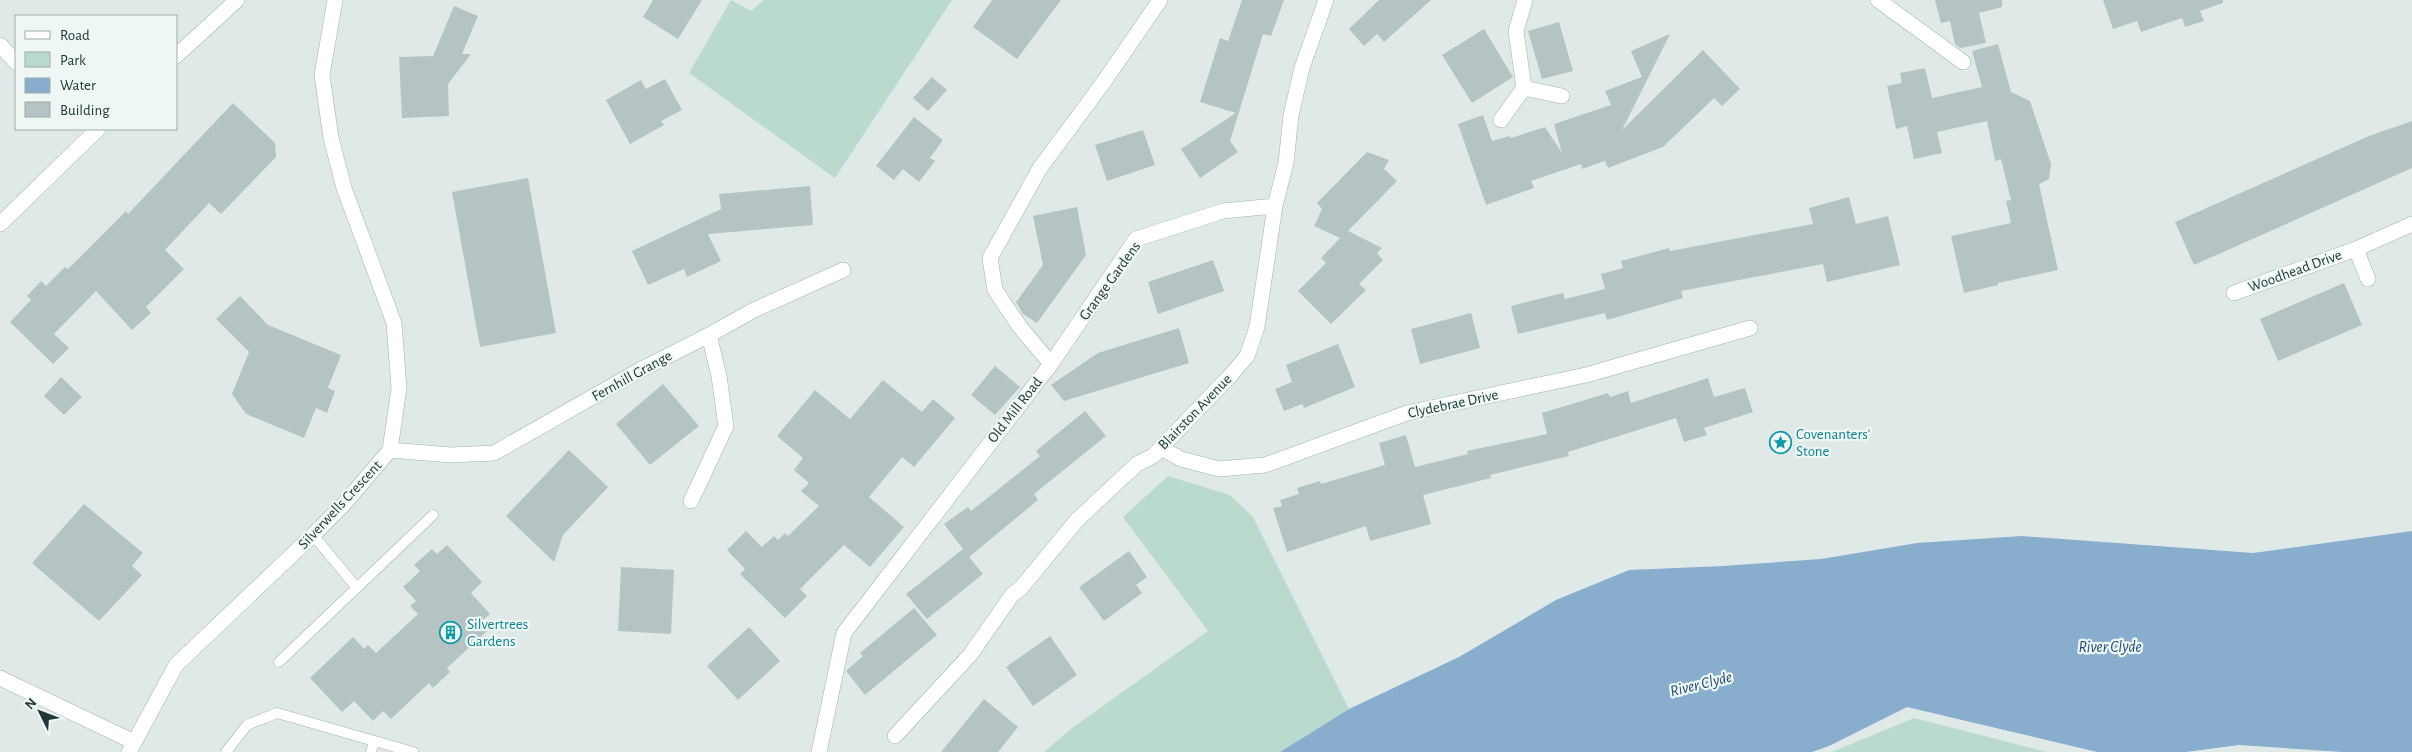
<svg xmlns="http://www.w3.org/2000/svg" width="2412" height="752" viewBox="0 0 2412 752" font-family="'Alegreya Sans',sans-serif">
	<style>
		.green { fill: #b9dacc }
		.water { fill: #89aecd }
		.building { fill: #b5c4c2 }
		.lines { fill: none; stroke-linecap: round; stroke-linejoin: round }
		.lane-casing { stroke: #a2b1b0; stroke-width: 11 }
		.street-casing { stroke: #a2b1b0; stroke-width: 16 }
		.lane { stroke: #fff; stroke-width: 10 }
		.street { stroke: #fff; stroke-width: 15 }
		.labels { text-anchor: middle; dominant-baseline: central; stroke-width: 4.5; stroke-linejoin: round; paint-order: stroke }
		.street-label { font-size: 15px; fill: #213839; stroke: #eff7f5 }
		.culture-label { font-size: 15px; fill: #0d838f; stroke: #eff7f5; text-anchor: start }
		.water-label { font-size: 16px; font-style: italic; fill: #1e4a72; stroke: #eff7f5 }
	</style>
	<rect width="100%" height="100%" fill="#dfeae8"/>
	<!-- green -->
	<path class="green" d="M731,0l20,11 13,-11h188l-117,178 -146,-105z
		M1168,476l62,19 23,22 96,192 -69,43h-236l28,-24 136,-97 -85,-114z
		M1914,718l133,34h-215z"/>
	<!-- water -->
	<path class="water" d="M2412,531v221h-70l-103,-7 -53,7h-89l-190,-45 -78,39 -17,6h-532l69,-43 110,-52 97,-57 73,-30 94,-4 98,-7 96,-16 105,-7 231,17z"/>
	<!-- building -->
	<path class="building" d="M653,0h49l-24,39 -35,-22z
		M992,0h69l-44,59 -44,-32z
		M1242,0h42l-13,36 -8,-2 -33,107 8,11 -38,26 -19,-29 55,-36 -36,-11 20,-64 8,3z
		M1379,0h52l-47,42 -7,-8 -13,12 -15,-17z
		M1935,0h67v7l-23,6 7,30 -26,5 -5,-4 -5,-23 -9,2z
		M2103,0h120v3l-23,8 4,10 -19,6 -3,-9 -41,14 -4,-11 -24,8z
		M454,6l24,10 -16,38h9l-23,30 1,32 -47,2 -3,-61 34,-1z
		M1559,22l14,49 -31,8 -14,-48z
		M1484,29l29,48 -41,26 -30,-48z
		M1670,34l-48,96 81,-80 37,39 -18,17 -8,-8 -51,49 -55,21 -3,-7 -23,8 -1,-5 -50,17 3,7 -48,17 -28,-81 25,-9 9,26 18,-5 1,2 34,-11 17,26 -8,-29 57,-19 -6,-14 37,-14 -11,-26z
		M1998,44l13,48 19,9 21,63 -2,15 -10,5 19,86 -60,13v2l-34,8 -13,-57 60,-13 -5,-22 5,-1 -10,-41 -6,2 -8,-40 -50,11 5,21 -28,6 -7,-33 -11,3 -9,-43 15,-3 -2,-10 25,-5 7,30 50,-11 -10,-36z
		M932,77l15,13 -19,21 -15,-13z
		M665,79l17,31 -21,11 3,4 -34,19 -24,-44 35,-20 5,9z
		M233,103l42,40 1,14 -55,57 -12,-11 -44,47 19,19 -38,38 5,6 -19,17 -36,-39 -42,43 15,14 -16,16 -43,-42 21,-22 -4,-4 14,-15 5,5 19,-19 3,2 58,-58 2,3z
		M914,117l29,23 -13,18 5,3 -16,21 -16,-13 -9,11 -18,-14z
		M2412,121v47l-218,97 -19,-43 194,-86z
		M1143,130l12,35 -48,16 -12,-36z
		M1367,152l22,8 -5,9 13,12 -49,50 34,17 -5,5 6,7 -24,24 7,6 -35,34 -33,-33 28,-28 -5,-5 19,-20 -26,-12 8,-17 -5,-6z
		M528,178l28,155 -76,14 -28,-155z
		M810,186l3,39 -105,9 13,27 -34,16 -3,-8 -36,16 -16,-34 89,-42 -2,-15z
		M1849,197l7,27 32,-8 12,49 -73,17 -4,-18 -142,27 2,7 -76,22 -2,-7 -87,21 -7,-28 52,-13 2,6 40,-10 -4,-15 22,-6 -2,-7 48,-13 1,3 143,-27 -4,-16z
		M1077,207l9,48 -49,68 -14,-9 -7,-12 27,-37 -10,-49z
		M1213,260l11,31 -66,23 -10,-32z
		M2344,283l18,42 -84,36 -18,-42z
		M240,296l28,29 73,30 -13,33 7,3 -8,22 -11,-5 -12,30 -58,-24 -14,-20 17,-42 -33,-33z
		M1471,313l9,35 -60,16 -9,-35z
		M1179,328l10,35 -125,38 -13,-16 47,-32z
		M1338,344l17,43 -51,21 -2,-4 -18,7 -9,-22 17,-7 -6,-17z
		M995,366l25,21 -25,28 -24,-20z
		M61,377l21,20 -18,18 -20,-19z
		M1708,378l6,19 31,-9 8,24 -49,16 3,7 -23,7 -8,-24 -108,34 1,4 -79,19 1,3 -68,17 8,29 -61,17 -4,-15 -79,26 -14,-44 9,-2 -2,-6 19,-6 -2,-6 23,-7 1,3 64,-19 -6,-22 27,-8 9,32 53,-13 -1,-3 80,-17 -5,-21 66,-20 2,4 18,-6 3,12z
		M883,380l39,32 11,-13 22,19 -41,49 -12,-10 -33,40 35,30 -34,40 -26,-22 -44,44 7,7 -22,22 -45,-44 5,-5 -18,-19 19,-19 16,16 12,-11 4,4 7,-7 3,3 31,-30 -18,-15 8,-8 -15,-13 9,-12 -26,-22 38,-46 35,29z
		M663,384l36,42 -49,39 -34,-41z
		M1085,411l21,25 -72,58 4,6 -69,57 14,17 -56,45 -21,-25 57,-45 -19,-25 24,-17 3,4 24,-19 45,-36 -4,-5z
		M569,450l39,37 -45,48 -9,27 -48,-46z
		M84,504l59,49 -11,13 10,9 -43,46 -67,-58z
		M447,545l35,37 -11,11 19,21 -11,9 8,8 -40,37 3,4 -17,16 -4,-5 -38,36 -8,-8 -10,10 -19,-20 -12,11 -32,-34 43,-41 11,12 4,-4 8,8 42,-39 -8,-8 6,-5 -13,-14 17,-16 -6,-6 18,-16 5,5z
		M1129,551l18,26 -11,8 6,8 -38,28 -25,-34z
		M621,567l53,3 -3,64 -53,-3z
		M914,608l23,27 -72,60 -19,-24 17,-15 -3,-3z
		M749,627l31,34 -42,39 -31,-34z
		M1050,636l27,39 -44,31 -27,-39z
		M984,699l34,28 -20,25h-57z"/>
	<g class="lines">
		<defs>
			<path id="lane" d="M313,535l44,53
				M279,662l154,-147
				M226,752l21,-27 30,-12 136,39
				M371,752l3,-11"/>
			<path id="street" d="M1878,0l85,62
				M0,45l16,17
				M176,56l61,-56
				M1524,88l38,8
				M1501,120l23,-32 -8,-57 9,-31
				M0,224l98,-95
				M2356,249l12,30
				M2234,293l122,-44 56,-25
				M709,335l45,-25 89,-40
				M1051,364l85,-125 87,-28 52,-5
				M1161,448l20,11 38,10 46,-4 142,-52 179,-38 164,-47
				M390,450l61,5 43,-2 146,-83 69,-35 10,41 7,50 -35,75
				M0,678l134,64
				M895,736l75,-81 42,-60 9,-7 56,-68 60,-56 16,-8 77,-80 17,-20 10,-29 18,-121 11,-43 5,-48 11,-47 24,-68
				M129,752l47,-87 137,-130 31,-31 46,-54 9,-62 -5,-65 -50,-135 -13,-50 -9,-63 13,-75
				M819,752l25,-119 207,-269 -31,-37 -25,-37 -5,-32 50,-90 63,-85 57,-83"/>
		</defs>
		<!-- lane casing -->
		<use href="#lane" class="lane-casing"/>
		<!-- street casing -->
		<use href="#street" class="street-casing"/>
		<!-- lane -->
		<use href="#lane" class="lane"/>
		<!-- street -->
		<use href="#street" class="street"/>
	</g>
	<!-- icons -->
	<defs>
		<symbol id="sight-ring" viewBox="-11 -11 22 22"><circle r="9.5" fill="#eff7f5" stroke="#0f9aa8" stroke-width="1.5"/><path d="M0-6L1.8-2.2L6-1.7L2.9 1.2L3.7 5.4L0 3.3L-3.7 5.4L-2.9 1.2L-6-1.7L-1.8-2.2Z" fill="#0f9aa8"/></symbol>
		<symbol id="building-ring" viewBox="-11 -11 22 22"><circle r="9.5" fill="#eff7f5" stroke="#0f9aa8" stroke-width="1.5"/><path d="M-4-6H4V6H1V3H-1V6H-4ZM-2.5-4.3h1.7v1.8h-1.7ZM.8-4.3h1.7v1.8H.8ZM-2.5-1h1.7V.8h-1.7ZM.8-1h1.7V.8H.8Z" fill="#0f9aa8"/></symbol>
	</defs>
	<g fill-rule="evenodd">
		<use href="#sight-ring" x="1768" y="430" width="25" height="25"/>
		<use href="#building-ring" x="438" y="620" width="25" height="25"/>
	</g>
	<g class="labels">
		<!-- street labels -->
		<g class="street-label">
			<text transform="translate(2295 271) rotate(-20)">Woodhead Drive</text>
			<text transform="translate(1110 281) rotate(-54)">Grange Gardens</text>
			<text transform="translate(632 376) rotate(-29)">Fernhill Grange</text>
			<text transform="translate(1453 404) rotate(-12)">Clydebrae Drive</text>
			<text transform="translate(1015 410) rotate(-52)">Old Mill Road</text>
			<text transform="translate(1195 412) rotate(-46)">Blairston Avenue</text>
			<text transform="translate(340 505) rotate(-47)">Silverwells Crescent</text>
		</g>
		<!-- culture labels -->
		<g class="culture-label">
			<text x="1796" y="434">Covenanters'<tspan x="1796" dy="17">Stone</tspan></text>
			<text x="467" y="624">Silvertrees<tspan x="467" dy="17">Gardens</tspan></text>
		</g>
		<!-- water labels -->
		<g class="water-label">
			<text x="2110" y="647">River Clyde</text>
			<text transform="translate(1701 684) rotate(-14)">River Clyde</text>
		</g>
	</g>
	<!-- legend -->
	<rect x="15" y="15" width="162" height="115" fill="#eff7f5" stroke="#9dabaa"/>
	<rect x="25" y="31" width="25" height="8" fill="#ffffff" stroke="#9dabaa"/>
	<text x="60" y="40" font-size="15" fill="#213839">Road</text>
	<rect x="25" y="52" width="25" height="15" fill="#b9dacc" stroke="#9dabaa"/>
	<text x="60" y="65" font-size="15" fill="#213839">Park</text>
	<rect x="25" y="78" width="25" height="15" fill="#89aecd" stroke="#9dabaa"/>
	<text x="60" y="90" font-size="15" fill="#213839">Water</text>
	<rect x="25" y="102" width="25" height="15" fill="#b5c4c2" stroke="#9dabaa"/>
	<text x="60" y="115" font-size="15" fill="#213839">Building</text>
	<!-- north arrow -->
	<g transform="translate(40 712) rotate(312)" stroke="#eff7f5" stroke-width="4" paint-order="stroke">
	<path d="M0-4L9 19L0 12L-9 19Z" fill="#213839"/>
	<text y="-8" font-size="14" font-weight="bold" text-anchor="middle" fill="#213839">N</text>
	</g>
</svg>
